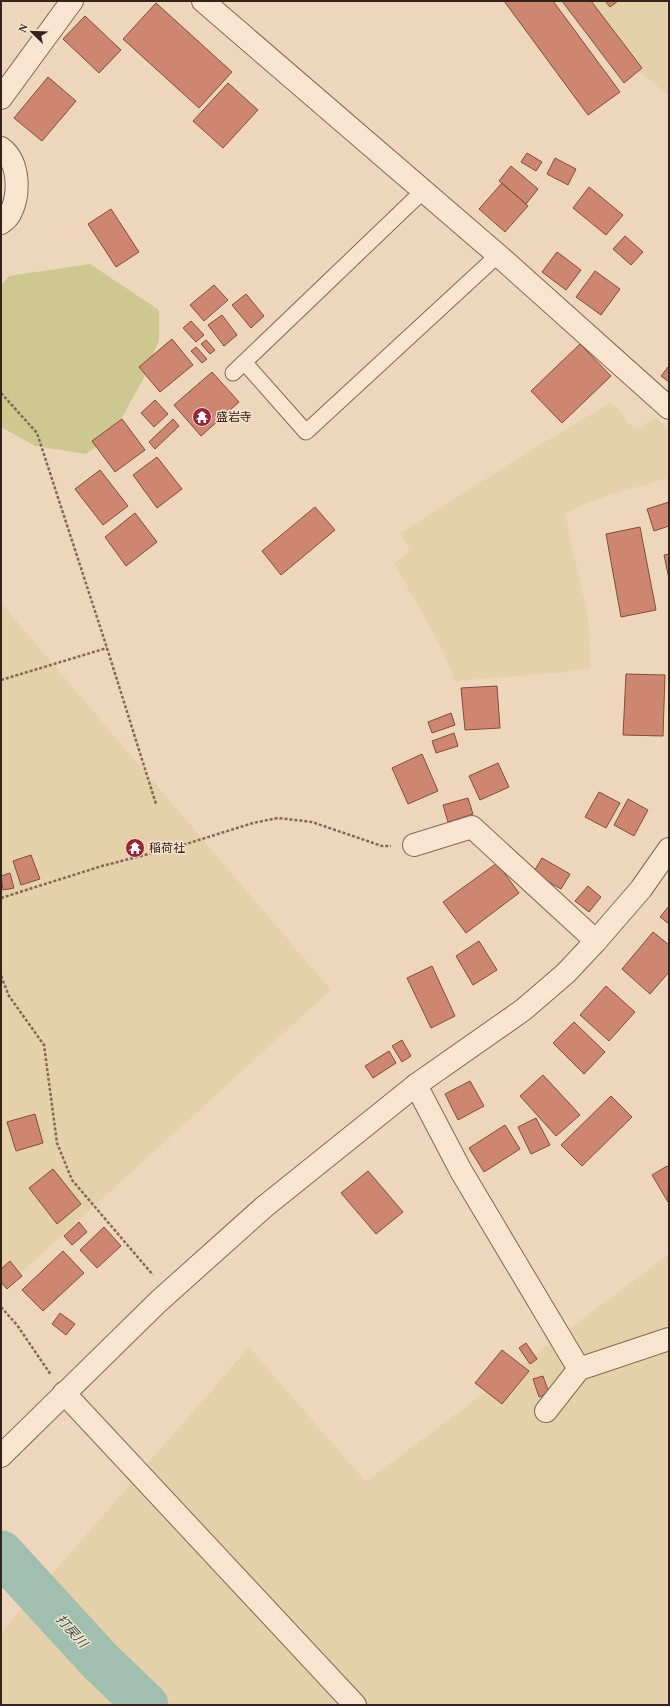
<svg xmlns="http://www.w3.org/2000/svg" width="670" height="1706" viewBox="0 0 670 1706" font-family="'Times New Roman','Noto Sans JP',serif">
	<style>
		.farmland { fill: #e4d0a9 }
		.green { fill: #ccc890 }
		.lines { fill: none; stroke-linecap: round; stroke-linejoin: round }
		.river { stroke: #a0bfb0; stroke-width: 45 }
		.building { fill: #cd8771; stroke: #854b3b }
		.service-casing { stroke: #866656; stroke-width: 17 }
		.minor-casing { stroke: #866656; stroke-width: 24 }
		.tertiary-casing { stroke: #866656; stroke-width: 24 }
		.path { stroke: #866656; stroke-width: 2.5; stroke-dasharray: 3 2; stroke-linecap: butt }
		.service { stroke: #f9e5cf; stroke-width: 15 }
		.minor { stroke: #f9e5cf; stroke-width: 22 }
		.tertiary { stroke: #f9e5cf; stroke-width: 22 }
		.labels { text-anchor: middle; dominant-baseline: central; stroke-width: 3; stroke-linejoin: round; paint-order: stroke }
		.poi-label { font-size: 12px; fill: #35231b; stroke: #f6e2cc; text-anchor: start }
		.water-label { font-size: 13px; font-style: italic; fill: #29554a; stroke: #f6e2cc }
	</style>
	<rect width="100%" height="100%" fill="#eed6bc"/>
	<!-- farmland -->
	<path class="farmland" d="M555,1h114v95z
		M610,403l8,5 9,14 9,8 20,-13 13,13v48l-57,16 -28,10 -18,10 3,20 19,82 3,52 -24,4 -113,9 -3,-11 -11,-25 -46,-82 16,-12 -10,-18 143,-90z
		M1,603l330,387 -330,301z
		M669,1254v445l-4,6h-664v-72l248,-286 117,135z"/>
	<!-- green -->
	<path class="green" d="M90,264l69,46v30l-16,39 -32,59 -26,16 -50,-8 -34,-19v-141l8,-10z"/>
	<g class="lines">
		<!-- river -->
		<path class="river" d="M1,1553l100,109 45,43"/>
	</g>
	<!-- building -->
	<path class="building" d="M504,1h49l67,91 -32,23z
		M562,1h29l51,67 -18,15z
		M605,1h13l-8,6z
		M156,3l76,69 -33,36 -76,-69z
		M85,16l36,34 -22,23 -36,-34z
		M48,77l28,24 -34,40 -28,-23z
		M228,83l30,27 -35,38 -30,-27z
		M527,153l15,9 -6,9 -15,-9z
		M555,158l21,11 -8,16 -21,-11z
		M511,166l27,23 -12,15 -27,-23z
		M502,183l26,23 -23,26 -26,-23z
		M589,187l34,28 -17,20 -33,-27z
		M111,209l28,43 -23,15 -28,-43z
		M625,236l18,16 -12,13 -18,-16z
		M557,252l24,18 -15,20 -24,-18z
		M595,271l25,18 -19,26 -25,-18z
		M214,285l14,15 -24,21 -14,-16z
		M246,294l18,22 -13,12 -19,-23z
		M222,315l15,20 -13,11 -16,-21z
		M191,321l13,14 -8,7 -13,-14z
		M172,339l21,26 -33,27 -21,-25z
		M206,340l9,10 -5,4 -9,-10z
		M580,344l31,32 -49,47 -31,-32z
		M196,347l11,12 -5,4 -11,-12z
		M669,366v16l-8,-6z
		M212,372l27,30 -38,34 -27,-31z
		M155,400l13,14 -14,13 -13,-14z
		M122,419l23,31 -30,22 -23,-31z
		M173,419l6,7 -24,23 -6,-7z
		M157,457l25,32 -25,19 -24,-33z
		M100,470l28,36 -25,19 -28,-36z
		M669,502v24l-15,5 -7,-22z
		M315,507l20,23 -54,45 -19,-24z
		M135,513l22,29 -31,24 -21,-29z
		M640,527l16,83 -35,7 -15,-83z
		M669,554v25l-5,-24z
		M626,674l39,1 -2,61 -40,-1z
		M497,686l3,42 -35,2 -4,-42z
		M451,713l4,12 -23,8 -4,-11z
		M454,733l4,13 -22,7 -4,-12z
		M422,754l16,37 -30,13 -16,-36z
		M498,763l11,24 -29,13 -11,-24z
		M599,792l21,11 -14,25 -21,-11z
		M468,798l5,16 -25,8 -5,-17z
		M628,799l20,11 -14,26 -20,-11z
		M31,855l9,24 -19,6 -8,-24z
		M542,858l28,16 -9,15 -28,-16z
		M497,863l22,30 -53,40 -23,-31z
		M10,873l4,15 -11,2 -2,-14z
		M588,886l13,11 -12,15 -14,-11z
		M669,906v18l-9,-7z
		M653,932l16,13v27l-19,22 -28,-25z
		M479,941l18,29 -24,15 -17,-29z
		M432,966l23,50 -24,12 -24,-50z
		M606,986l29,26 -26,29 -29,-26z
		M574,1022l31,30 -21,22 -31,-31z
		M402,1040l9,16 -9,6 -10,-16z
		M389,1051l7,12 -23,15 -8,-12z
		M543,1075l37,40 -24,21 -36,-40z
		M470,1081l14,25 -26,14 -13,-26z
		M611,1096l21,21 -50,49 -21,-21z
		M35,1114l8,29 -27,8 -9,-29z
		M536,1118l14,27 -19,9 -13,-27z
		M505,1125l15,24 -36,23 -15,-24z
		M667,1166l2,2 -1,34 -16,-27z
		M53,1169l28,35 -24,20 -28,-36z
		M368,1171l35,41 -27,22 -35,-41z
		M79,1222l8,10 -15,13 -8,-9z
		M104,1227l17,19 -24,22 -17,-18z
		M63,1251l21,22 -41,38 -21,-21z
		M10,1261l12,15 -15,13 -6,-7v-13z
		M60,1313l15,11 -9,11 -14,-11z
		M526,1343l11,16 -7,5 -11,-16z
		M502,1350l27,21 -27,33 -27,-21z
		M543,1376l6,17 -10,4 -6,-18z"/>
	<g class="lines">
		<defs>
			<path id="service" d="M244,362l62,70 192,-177
				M233,373l190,-182"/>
			<path id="minor" d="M1,98l71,-97
				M1,148c19,14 19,47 9,66 -2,4 -6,7 -9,9
				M414,845l58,-18 124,114
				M416,1085l45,86 118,198
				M64,1393l291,312
				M546,1411l33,-42 90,-30"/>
			<path id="tertiary" d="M203,1l295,254 171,153
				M1,1456l158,-155 105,-94 152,-122 107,-75 43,-37 30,-32 45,-52 28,-40"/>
		</defs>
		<!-- service casing -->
		<use href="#service" class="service-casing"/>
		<!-- minor casing -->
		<use href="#minor" class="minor-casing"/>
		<!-- tertiary casing -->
		<use href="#tertiary" class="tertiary-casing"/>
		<!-- path -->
		<path class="path" d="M1,393l36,40 70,215 49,156
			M1,680l106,-32
			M1,898l101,-32 81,-21 70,-22 25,-5 34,4 70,24h9
			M1,976l8,20 35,49 13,98 15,37 81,95
			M1,1307l16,18 34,50"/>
		<!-- service -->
		<use href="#service" class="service"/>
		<!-- minor -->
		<use href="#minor" class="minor"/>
		<!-- tertiary -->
		<use href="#tertiary" class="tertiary"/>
	</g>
	<!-- icons -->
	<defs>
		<symbol id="temple-disc" viewBox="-11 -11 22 22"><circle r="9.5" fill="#96253a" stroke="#f6e2cc"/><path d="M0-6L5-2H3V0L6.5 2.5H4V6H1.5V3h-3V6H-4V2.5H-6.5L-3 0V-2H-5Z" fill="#fff"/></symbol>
	</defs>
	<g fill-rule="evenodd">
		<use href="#temple-disc" x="191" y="406" width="22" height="22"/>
		<use href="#temple-disc" x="124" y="837" width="22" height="22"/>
	</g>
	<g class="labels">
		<!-- poi labels -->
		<g class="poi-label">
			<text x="216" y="417">盛岩寺</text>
			<text x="149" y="848">稲荷社</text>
		</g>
		<!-- water labels -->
		<g class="water-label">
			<text transform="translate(72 1631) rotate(48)">打戻川</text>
		</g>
	</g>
	<!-- border -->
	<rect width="670" height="1706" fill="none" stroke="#35231b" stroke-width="4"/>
	<!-- north arrow -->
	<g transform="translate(32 32) rotate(293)" stroke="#f6e2cc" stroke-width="3" paint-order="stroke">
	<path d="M0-3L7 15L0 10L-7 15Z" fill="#35231b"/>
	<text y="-6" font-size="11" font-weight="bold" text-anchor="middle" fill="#35231b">N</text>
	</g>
</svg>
